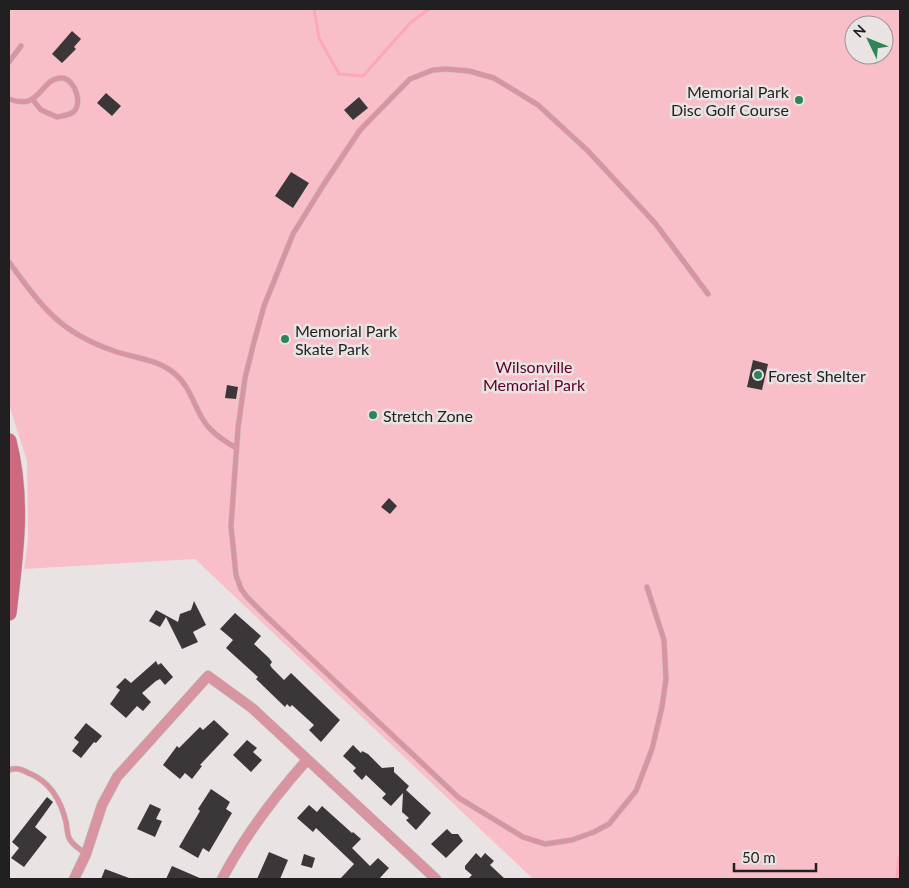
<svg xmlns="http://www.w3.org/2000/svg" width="909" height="888" viewBox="0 0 909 888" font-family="Lato,sans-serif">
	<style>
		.green { fill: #f9bfc9; fill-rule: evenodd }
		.water { fill: #fda8b8 }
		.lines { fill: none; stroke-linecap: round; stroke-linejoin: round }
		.stream { stroke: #fda8b8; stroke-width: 3 }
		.building { fill: #3b3738 }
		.lane-casing { stroke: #c5c0c1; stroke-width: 6 }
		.street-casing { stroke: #c5c0c1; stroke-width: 11 }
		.secondary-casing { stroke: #c5c0c1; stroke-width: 16 }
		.lane { stroke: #d994a1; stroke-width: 5 }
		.street { stroke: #d994a1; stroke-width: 10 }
		.secondary { stroke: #cd6a80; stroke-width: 15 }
		.poi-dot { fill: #2e8457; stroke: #e9e3e4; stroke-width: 2 }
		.labels { text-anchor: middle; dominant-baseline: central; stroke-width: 5; stroke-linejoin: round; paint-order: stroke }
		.poi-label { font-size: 16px; fill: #211f20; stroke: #e9e3e4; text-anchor: start }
		.park-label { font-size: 16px; fill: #5e0025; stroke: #e9e3e4 }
	</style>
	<rect width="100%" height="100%" fill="#e9e3e4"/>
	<!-- green -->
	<path class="green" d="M9,9h891v842l-3,9 -2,19h-362l-338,-320 -171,10 4,-29 -1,-79 -18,-56zM854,25h30v30h-30z"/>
	<!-- water -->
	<path class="water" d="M900,851v28h-5l2,-19z"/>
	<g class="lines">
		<!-- stream -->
		<path class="stream" d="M314,9l5,29 20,36 24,2 48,-54 18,-13"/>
	</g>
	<!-- building -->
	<path class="building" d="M72,31l9,8 -7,8 2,2 -14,14 -10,-9z
		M106,93l15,13 -9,10 -15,-13z
		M359,97l9,11 -15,12 -9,-10z
		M291,172l18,11 -16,25 -18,-12z
		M753,360l15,4 -6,26 -15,-3z
		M227,385l11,2 -2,12 -11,-1z
		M389,498l8,8 -7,8 -9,-7z
		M194,601l12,24 -13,7 5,10 -16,7 -16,-32 -6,10 -11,-6 7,-11 22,12 2,-8 11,-4z
		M235,613l26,23 -7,8 15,14 3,4 -2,3 2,3 12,12 7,-7 49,47 -19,22 -12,-12 5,-5 -22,-20 -2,2 -3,-3 -2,3 -29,-28 2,-2 -32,-29 7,-8 -13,-11z
		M156,661l2,4 3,-2 12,14 -8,8 -5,-6 -4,2 -14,12 9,9 -8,9 -6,-5 -11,12 -16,-14 10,-14 -4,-3 9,-9 6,5z
		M214,720l15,14 -29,31 2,1 -10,13 -7,-6 -5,6 -17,-14 14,-19 2,2 21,-21 3,3z
		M86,723l16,13 -6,7 -2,-1 -13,16 -9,-7 7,-9 -5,-4z
		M247,740l10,8 -4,4 9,8 -11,12 -18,-17z
		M353,745l8,8 1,-2 6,3 14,14 12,-1v5l15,14 -3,4 25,23 -15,17 -10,-10 3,-2 -7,-6 1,-19 -12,13 -9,-8 4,-4 -20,-19 -4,5 -9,-9 3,-3 -13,-12z
		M211,789l19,13 -4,7 6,4 -23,39 -6,-4 -5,10 -19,-11 21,-36 -2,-2z
		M47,797l6,5 -18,25 12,10 -23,30 -13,-9 8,-10 -7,-6z
		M150,804l11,5 -5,10 6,2 -7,16 -18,-8z
		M309,805l8,7 5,-6 30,27 1,-1 8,7 -9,9 18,18 8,-8 11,10 -10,11h-39l14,-15 -38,-36 -3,4 -16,-14z
		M447,829l5,5h6l5,7 -17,17 -15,-14z
		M269,852l19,8 -8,19h-23z
		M476,853l5,5 4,-5 9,8 -4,4 15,14h-37l4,-4 -7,-6v-3z
		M304,854l11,4 -3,10 -11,-3z
		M172,866l30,13h-36z
		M105,869l24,9v1h-28z"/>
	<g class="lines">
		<defs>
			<path id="lane" d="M9,62l12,-16
				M9,99c33,13 31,-23 54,-21 12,2 21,27 9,35 -4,2 -10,3 -15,4l-16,-7 -8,-10
				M9,262c33,45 50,70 105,89 20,7 43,8 60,22 15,12 19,30 28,45 8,14 21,22 34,30
				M647,587l17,53 2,39 -4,28 -10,42 -16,42 -27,33 -15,8 -22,8 -27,4 -22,-7 -64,-39 -192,-181 -20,-20 -6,-8 -5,-14 -5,-49 7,-98 7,-50 9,-36 10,-36 29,-72 31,-50 36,-54 50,-51 23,-9 13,-1 23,2 25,7 44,27 49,45 68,73 53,71
				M9,770c9,-3 13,0 22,4 20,9 30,27 35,48 1,5 1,11 3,16 3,7 11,11 17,16"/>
			<path id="street" d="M74,879l12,-25 16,-49 15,-28 91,-101 44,32 184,171
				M222,879c23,-44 52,-82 85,-119"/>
			<path id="secondary" d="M9,441c15,59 7,113 0,172"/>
		</defs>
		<!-- lane casing -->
		<use href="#lane" class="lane-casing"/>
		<!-- street casing -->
		<use href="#street" class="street-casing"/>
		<!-- secondary casing -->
		<use href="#secondary" class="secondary-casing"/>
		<!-- lane -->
		<use href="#lane" class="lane"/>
		<!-- street -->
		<use href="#street" class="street"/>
		<!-- secondary -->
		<use href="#secondary" class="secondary"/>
	</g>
	<!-- markers -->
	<g class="poi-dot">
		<circle cx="799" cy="100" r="5"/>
		<circle cx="285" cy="339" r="5"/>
		<circle cx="758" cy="375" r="5"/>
		<circle cx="373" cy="415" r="5"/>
	</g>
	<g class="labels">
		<!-- poi labels -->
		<g class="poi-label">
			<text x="789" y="91" text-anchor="end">Memorial Park<tspan x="789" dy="18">Disc Golf Course</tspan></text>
			<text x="295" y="330">Memorial Park<tspan x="295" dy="18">Skate Park</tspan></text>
			<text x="768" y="375">Forest Shelter</text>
			<text x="383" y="415">Stretch Zone</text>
		</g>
		<!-- park labels -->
		<g class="park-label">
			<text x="534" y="366">Wilsonville<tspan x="534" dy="18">Memorial Park</tspan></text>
		</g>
	</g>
	<!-- border -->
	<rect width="909" height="888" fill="none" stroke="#211f20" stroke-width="20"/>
	<!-- north arrow -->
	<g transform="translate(869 40) rotate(313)"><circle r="24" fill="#e9e3e4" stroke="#999596"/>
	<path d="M0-4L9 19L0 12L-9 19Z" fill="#2e8457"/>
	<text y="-8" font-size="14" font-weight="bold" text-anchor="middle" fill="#211f20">N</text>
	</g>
	<!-- scale -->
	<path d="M734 863v8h82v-8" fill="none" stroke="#211f20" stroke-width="2.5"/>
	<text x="742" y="863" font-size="15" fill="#211f20" stroke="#e9e3e4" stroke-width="4" paint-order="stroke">50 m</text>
</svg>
